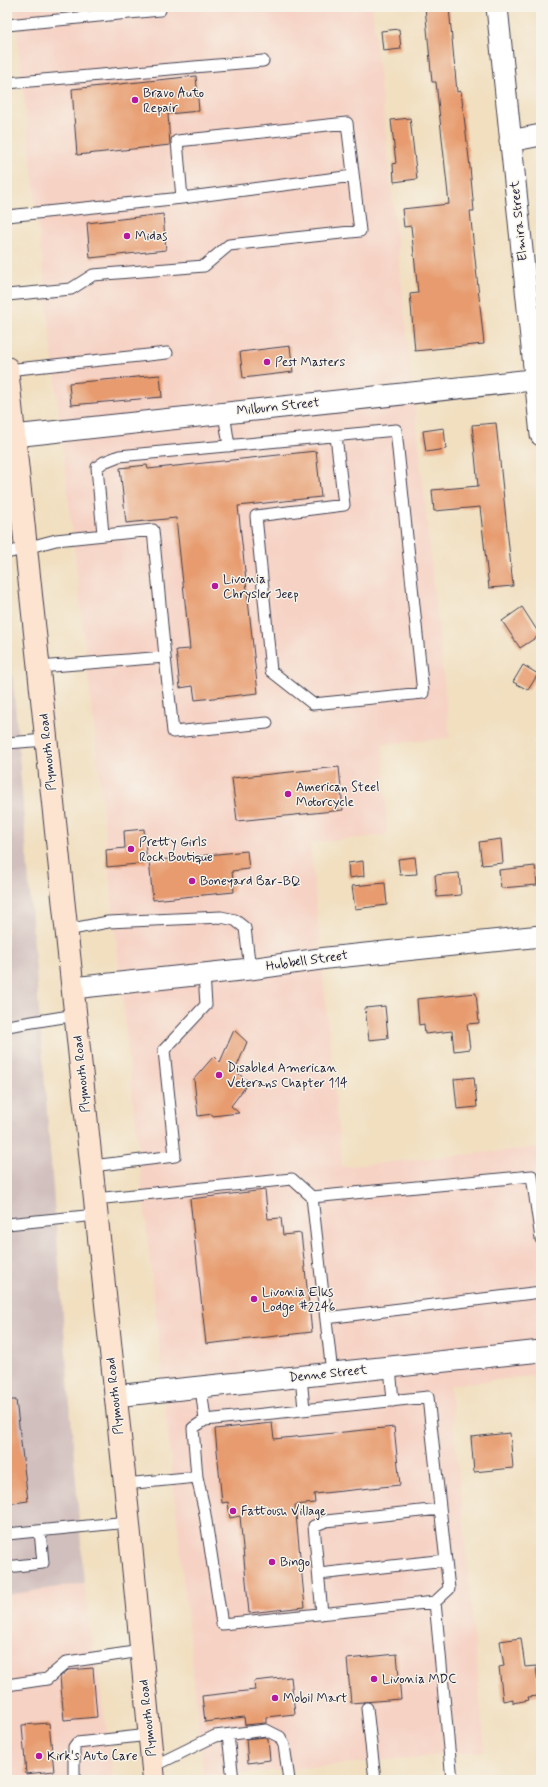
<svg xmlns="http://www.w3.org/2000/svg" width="548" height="1787" viewBox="0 0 548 1787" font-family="Mynerve,sans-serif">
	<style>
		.built { fill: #f6d2c4 }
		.industrial { fill: #d1bfbe }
		.building { fill: #e79b6e }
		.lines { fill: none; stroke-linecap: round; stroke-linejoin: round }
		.lane-casing { stroke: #413e4f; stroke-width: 13 }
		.street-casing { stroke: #413e4f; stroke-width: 23 }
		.secondary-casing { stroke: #413e4f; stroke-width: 24 }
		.lane { stroke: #fff; stroke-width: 11 }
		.street { stroke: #fff; stroke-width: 21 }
		.secondary { stroke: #fde4d0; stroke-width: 22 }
		.poi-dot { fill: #b5179e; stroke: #f7f3e8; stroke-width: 1.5 }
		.labels { text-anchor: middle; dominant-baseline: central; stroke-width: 3; stroke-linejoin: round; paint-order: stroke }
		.poi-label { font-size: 13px; fill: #22223b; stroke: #f7f3e8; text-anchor: start }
		.street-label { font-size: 13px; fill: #22223b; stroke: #f7f3e8 }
	</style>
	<rect width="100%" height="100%" fill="#f7f3e8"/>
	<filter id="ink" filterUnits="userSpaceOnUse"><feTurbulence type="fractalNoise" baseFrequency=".025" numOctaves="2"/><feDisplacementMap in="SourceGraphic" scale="8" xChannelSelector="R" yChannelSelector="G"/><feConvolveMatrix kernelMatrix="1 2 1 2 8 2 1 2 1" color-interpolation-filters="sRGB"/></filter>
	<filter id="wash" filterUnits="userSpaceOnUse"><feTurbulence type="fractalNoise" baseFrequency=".012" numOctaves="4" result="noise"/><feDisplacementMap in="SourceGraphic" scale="16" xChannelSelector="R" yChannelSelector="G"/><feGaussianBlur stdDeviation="0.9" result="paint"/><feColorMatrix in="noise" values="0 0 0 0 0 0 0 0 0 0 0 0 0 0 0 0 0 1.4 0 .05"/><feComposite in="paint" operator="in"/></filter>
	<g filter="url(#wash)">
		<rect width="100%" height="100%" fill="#f1dfc0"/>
		<!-- built -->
		<path class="built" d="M14,7h358l78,731 -67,6 4,91 -77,8 32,324 199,-20v228l-91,10 35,366 -281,26 -105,-1004z
			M84,1583l30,197h-107v-185z"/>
		<!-- industrial -->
		<path class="industrial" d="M7,624l7,67 70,892 -77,12z"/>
		<g id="blocks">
			<!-- building -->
			<path class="building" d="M425,7h24l8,85 4,-1 9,76 4,44h-4l14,133 -69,7 -5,-57 8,-1 -7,-67 -7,1 -2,-18 47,-5 -13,-122h-4z
				M399,29l2,20 -18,2 -2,-20z
				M196,76l3,35 -31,3 2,31 -93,10 -5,-66z
				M410,118l7,61 -23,3 -1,-18 3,-1 -5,-43z
				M163,214l3,36 -76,8 -3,-35z
				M290,346l3,26 -50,6 -3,-26z
				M160,375l2,22 -91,8 -2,-22z
				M496,423l17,163 -24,2 -9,-81 -46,4 -2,-21 46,-4 -6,-61z
				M444,428l2,21 -20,3 -3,-21z
				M316,451l5,46 -83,9 20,187 -63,7 -2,-14 -13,2 -4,-38 14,-1 -14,-131 -50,5 -6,-55 27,-3 1,4z
				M522,607l18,28 -20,13 -18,-27z
				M523,665l15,9 -10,16 -15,-8z
				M339,767l4,43 -106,11 -5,-43z
				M144,829l3,34 -40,4 -1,-17 19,-2 -1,-17z
				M501,839l2,24 -21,2 -3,-23z
				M247,851l2,18 -17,2 2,21 -81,8 -4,-39z
				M415,857l2,17 -17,1 -2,-16z
				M363,861l1,15 -15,2 -1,-15z
				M535,866l2,19 -36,3 -2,-18z
				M459,873l2,22 -24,2 -2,-22z
				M385,883l2,22 -32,4 -3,-23z
				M476,993l3,30 -12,1 3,25 -16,2 -2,-20 -27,3 -1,-10 -5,1 -2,-26z
				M385,1006l3,32 -19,2 -4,-32z
				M234,1030l13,12 -12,29 14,11 -18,24 8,7 -27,3v-2l-14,2 -4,-37 20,-23 6,6z
				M474,1077l3,30 -20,2 -3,-30z
				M265,1190l3,29 13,-1 2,17 18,-2 11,99 -106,12 -16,-145z
				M7,1400h9l12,101 -21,3z
				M272,1423l2,16 120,-12 6,58 -86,9 1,9 -20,2 10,102 -56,6 -9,-97 -10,2 -2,-16 -6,1 -7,-74z
				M510,1433l3,35 -39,4 -3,-35z
				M521,1638l4,29 11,-1 3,30 -11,1 1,3 -16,3v-4l-10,2 -4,-34 5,-1 -4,-25z
				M397,1654l4,45 -50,4 -4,-44z
				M93,1668l4,49 -33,3 -4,-43 8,-7z
				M291,1677l4,37 -29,3v6l-21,2 -1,-8 -39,5 -3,-26 53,-6 -1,-9z
				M49,1723l5,48 -28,3 -4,-49z
				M265,1737l3,2 2,21 -22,3 -2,-24z"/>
		</g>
	</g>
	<g filter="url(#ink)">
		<use href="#blocks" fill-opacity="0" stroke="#413e4f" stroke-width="1"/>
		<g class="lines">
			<defs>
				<path id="lane" d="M7,25l153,-15
					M7,83l256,-22
					M182,198l171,-22
					M7,216l175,-18 -5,-57 170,-18 13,108 -131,14 -25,21 -111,9 -22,14 -64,6
					M7,370l160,-17
					M224,413l5,33
					M103,534l-6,-67 7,-5 15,-6c92,-9 185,-17 277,-26l27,263 -110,11 -42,-33 -15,-155 88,-11 -8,-69
					M7,553l49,-13 97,-10 12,127
					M39,667l126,-10 8,75 94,-9
					M7,743l39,-3
					M67,930l41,-8 113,-5 14,3 10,8 5,41
					M7,1026l69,-11
					M92,1166l83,-10 -11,-106 42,-45 -2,-31
					M312,1197l220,-21 9,63
					M95,1199l197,-20 20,18 20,176
					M7,1224l89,-9
					M326,1318l215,-26
					M390,1367l3,34
					M301,1377l3,32
					M201,1388l4,32
					M197,1477l-4,-49 12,-8 223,-23 21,192 -14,13
					M125,1484l72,-7 7,31 18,116 213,-22 17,178
					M7,1534l121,-12
					M7,1567l36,-4 -3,-32
					M319,1574l127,-14
					M322,1614l-8,-88 12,-5 114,-12
					M7,1685l40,-6 20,-17 74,-11
					M367,1708l8,72
					M228,1735l5,45
					M152,1767l63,-31 51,-6 14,7 4,8 5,35
					M74,1780v-33l3,-4 72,-8"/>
				<path id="street" d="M497,7l44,428
					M510,141l31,-6
					M14,436l527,-57
					M73,988l177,-19 77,-11 214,-22
					M115,1396l426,-45"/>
				<path id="secondary" d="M7,368l118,1116 29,296"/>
			</defs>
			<!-- lane casing -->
			<use href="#lane" class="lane-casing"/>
			<!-- street casing -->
			<use href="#street" class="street-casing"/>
			<!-- secondary casing -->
			<use href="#secondary" class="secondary-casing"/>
			<!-- lane -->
			<use href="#lane" class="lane"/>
			<!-- street -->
			<use href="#street" class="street"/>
			<!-- secondary -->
			<use href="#secondary" class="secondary"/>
		</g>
	</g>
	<!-- markers -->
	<g class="poi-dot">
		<circle cx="135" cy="100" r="4"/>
		<circle cx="127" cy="236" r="4"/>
		<circle cx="267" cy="362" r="4"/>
		<circle cx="215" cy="586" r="4"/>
		<circle cx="288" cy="794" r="4"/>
		<circle cx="131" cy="849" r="4"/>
		<circle cx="192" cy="881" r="4"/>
		<circle cx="219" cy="1075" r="4"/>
		<circle cx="254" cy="1299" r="4"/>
		<circle cx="233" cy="1511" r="4"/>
		<circle cx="272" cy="1562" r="4"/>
		<circle cx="374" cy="1679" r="4"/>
		<circle cx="275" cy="1698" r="4"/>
		<circle cx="39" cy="1756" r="4"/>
	</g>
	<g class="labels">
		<!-- poi labels -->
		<g class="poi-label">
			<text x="143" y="93">Bravo Auto<tspan x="143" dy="15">Repair</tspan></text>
			<text x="135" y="236">Midas</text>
			<text x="275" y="362">Pest Masters</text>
			<text x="223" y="579">Livonia<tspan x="223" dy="15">Chrysler Jeep</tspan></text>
			<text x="296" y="787">American Steel<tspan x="296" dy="15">Motorcycle</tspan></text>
			<text x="139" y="842">Pretty Girls<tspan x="139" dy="15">Rock Boutique</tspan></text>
			<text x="200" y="881">Boneyard Bar-BQ</text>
			<text x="227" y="1068">Disabled American<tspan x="227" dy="15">Veterans Chapter 114</tspan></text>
			<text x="262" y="1292">Livonia Elks<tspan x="262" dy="15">Lodge #2246</tspan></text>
			<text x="241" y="1511">Fattoush Village</text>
			<text x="280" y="1562">Bingo</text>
			<text x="382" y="1679">Livonia MDC</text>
			<text x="283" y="1698">Mobil Mart</text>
			<text x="47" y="1756">Kirk's Auto Care</text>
		</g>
		<!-- street labels -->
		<g class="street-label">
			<text transform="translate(519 221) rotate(-96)">Elmira Street</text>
			<text transform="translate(278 407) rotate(-6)">Milburn Street</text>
			<text transform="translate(48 752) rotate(-96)">Plymouth Road</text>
			<text transform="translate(307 961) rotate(-8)">Hubbell Street</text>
			<text transform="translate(82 1074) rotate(-96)">Plymouth Road</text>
			<text transform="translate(328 1374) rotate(-6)">Denne Street</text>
			<text transform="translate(115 1396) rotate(-96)">Plymouth Road</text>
			<text transform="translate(148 1718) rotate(-96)">Plymouth Road</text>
		</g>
	</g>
	<!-- margin -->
	<rect width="548" height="1787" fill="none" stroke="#f7f3e8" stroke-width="24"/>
</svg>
